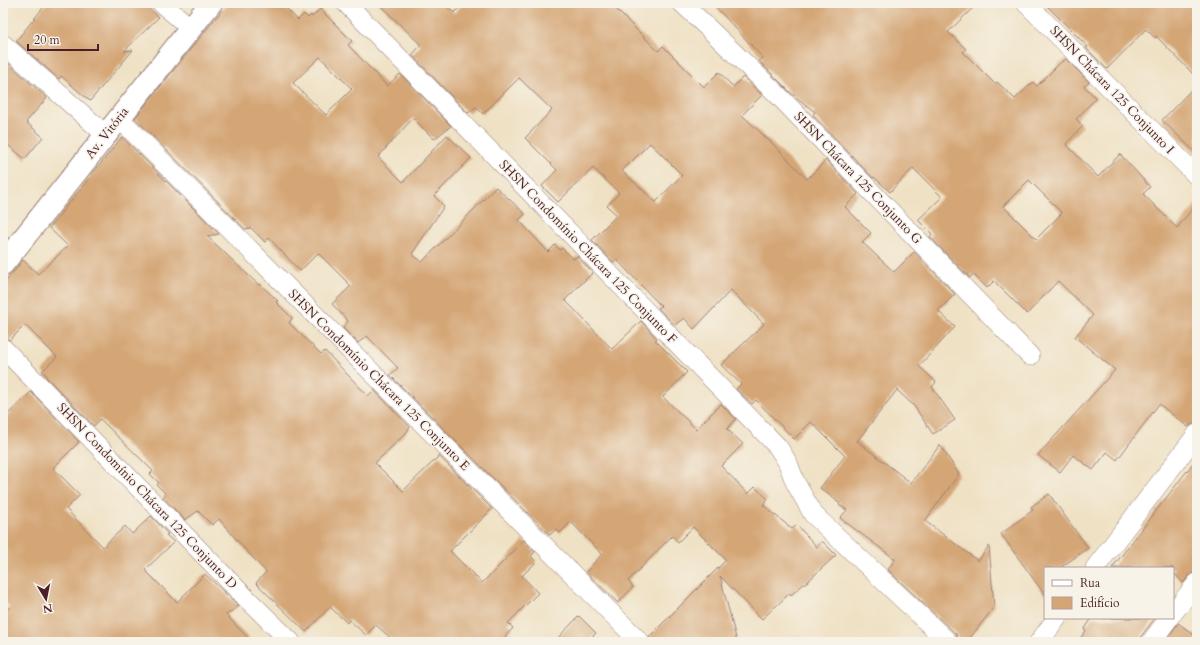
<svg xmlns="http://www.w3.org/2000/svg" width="1200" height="645" viewBox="0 0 1200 645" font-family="Cardo,serif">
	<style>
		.building { fill: #d4a676; fill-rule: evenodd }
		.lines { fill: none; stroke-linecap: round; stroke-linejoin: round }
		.minor-casing { stroke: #9c8078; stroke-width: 20 }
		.tertiary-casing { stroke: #9c8078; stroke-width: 24 }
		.minor { stroke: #fff; stroke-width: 19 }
		.tertiary { stroke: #fff; stroke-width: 22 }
		.labels { text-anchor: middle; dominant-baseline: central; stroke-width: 3; stroke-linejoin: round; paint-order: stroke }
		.street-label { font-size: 13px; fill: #4a1f2b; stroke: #f7f3e8 }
	</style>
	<rect width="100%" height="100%" fill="#f7f3e8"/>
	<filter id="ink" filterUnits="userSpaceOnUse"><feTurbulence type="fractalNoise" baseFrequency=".025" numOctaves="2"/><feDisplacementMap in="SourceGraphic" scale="8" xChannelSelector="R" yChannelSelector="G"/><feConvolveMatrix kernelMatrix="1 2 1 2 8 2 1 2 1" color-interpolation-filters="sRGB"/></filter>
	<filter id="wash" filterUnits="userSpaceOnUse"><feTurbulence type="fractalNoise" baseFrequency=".012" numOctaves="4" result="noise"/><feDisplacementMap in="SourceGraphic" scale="16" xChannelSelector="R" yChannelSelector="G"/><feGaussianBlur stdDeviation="0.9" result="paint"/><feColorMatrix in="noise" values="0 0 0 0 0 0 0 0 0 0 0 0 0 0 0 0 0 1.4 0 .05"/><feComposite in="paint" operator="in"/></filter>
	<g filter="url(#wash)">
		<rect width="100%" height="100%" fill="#efe1c4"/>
		<g id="blocks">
			<!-- building -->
			<path class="building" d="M47,3h95l17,14 -35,34 9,-1 -43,51 -29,-25 -2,3 -43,-38z
				M228,3h53l17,17 6,-6 4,4 3,-3 1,2 8,-8 32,32 -4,4 39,41 13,-12 51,52 -17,13 -21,-21 -35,39 25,25 44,-47 24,23 -37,38 10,10 -32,48 10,8 74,-75 29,27 -6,6 29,32 7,-7 5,5 2,-2 12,11 3,-3 16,17 -3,2 -25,25 47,49 29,-28 16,18 -2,1 32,32 -24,25 33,32 25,-25 15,15 -9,10 16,15 -22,22 27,28 7,-7 13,12 -5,6 29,24 5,-4 20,22 5,-6 14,14 -29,27h-1l-15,13 -1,-2 -28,26 -42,-43 17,66h-86l-2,-5 77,-77 -33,-33 -15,15 -6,-6 -44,45 5,6 -15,16 -32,-31 16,-18 -31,-32 -11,11 -4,-4 -6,6 -160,-160 8,-7 -31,-32 -9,7 -15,-15 5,-7 -16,-17 19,-18 -33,-33 -18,18 -31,-33 -4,4 -14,-14 -6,1 -110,-111zM320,57l32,32 -26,26 -33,-32z
				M378,3h65l11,10 10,-10h146l48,48 5,-5 41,41 15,-15 14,15 10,-10 19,18 -20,20 34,32 31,32 19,-19 32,34 -13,13 26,26 -9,9 32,30 20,-20 41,42 -17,17 17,16 -36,39 17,16 -4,5 23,33 -22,14 -19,-28 -17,-16 -40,51 54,42 29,-38 19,29 -34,47 53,40 11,-15 5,61 -27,35h-8l-3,-8 -68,-64 7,-11 -55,-41 7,-8 -8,-5 1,-2 -20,-15 25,-32 -34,-34 -17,17 -38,-39 -4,4 -16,-15 5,-5 -20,-19 43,-41 -33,-34 -37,39 -10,-11 -9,7 -17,-17 3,-2 -44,-46 -4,2 -21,-22 25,-25 -10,-9 12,-13 -26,-25 -35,34 -16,-16 15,-16 -32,-32 27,-28 -33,-32 -36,36 -7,-7 -8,6 -56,-58 9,-10zM650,143l32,32 -26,27 -34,-31z
				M712,3h266l-30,29 18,17 -3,3 32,32 2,-2 18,17 18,-17 4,4 23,-23 6,-4 23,23 -5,4 12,12 -20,21 7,7 -17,18 32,33 22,-23 30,33 -7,7 34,34 20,-25v220l-5,1 -4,3 -29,-23 -42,56 -10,-8 -14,18 -20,-15 -13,17 -22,-17 77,-85 -40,-33 18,-22 -35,-34 -31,33 -33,-33 -7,7 -14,-14 -3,4 -40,-41 2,-3 -14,-14 24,-23 -29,-29 -23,24 -16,-15 -1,1 -60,-63 2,-3 -25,-20 -31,-31 4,-3zM1029,180l33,33 -26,26 -33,-33z
				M1044,3h153v75l-41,-42 -1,2 -9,-9 -39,40 -21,-21 2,-1z
				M3,59l44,39 -21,24 17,15 -18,22 -22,-18z
				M1197,84v70l-35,-34z
				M122,137l97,97 -12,2 41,39 11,10 1,-1 18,17 -2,1 16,16 -3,5 32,31 4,-3 43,45 6,-6 36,37 -4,6 -31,30 28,28 36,-35 53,53 -42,42 32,32 37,-37 4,-6 12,12 -4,4 5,6 -14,14 16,17 -30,30 5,5 -13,14h-105l-19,-17 -10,10 -17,-15 -2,3 -17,-16 -24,25 -50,-49 10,-11 -25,-27 -22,-26 -7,6 -14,-14 -13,9 -22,-23 3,-3 -9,-9 2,-2 -9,-9 3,-3 -53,-52 -6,7 -48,-49 1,-1 -5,-5 15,-14 -32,-32 -15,15 -7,-3v-52l20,-25 15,14 30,-28 -19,-18z
				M31,392l48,50 -26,26 27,27 -14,14 37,38 22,-21 7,8 19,-18 17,18 -2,1 8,7 -29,28 32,32 28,-28 34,32 -13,9 26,27h-249v-28l7,-7 -7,-7v-181z
				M1197,458v114l-4,1 -4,3 -6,7 -10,-11v-4h-61z
				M1049,494l39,54 -28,20h-15v27l-44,-61 32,-24 -2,-3z
				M579,616l17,17 -9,9h-33z
				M1092,618h63l-13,17 -2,7h-63l9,-11 -2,-1z
				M1178,623l19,14v5h-32z"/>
		</g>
	</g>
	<g filter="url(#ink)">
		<use href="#blocks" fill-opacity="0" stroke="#9c8078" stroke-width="1"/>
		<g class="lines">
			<defs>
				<path id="minor" d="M161,3l30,25
					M346,3l432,444 10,16 7,19 18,32 135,128
					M682,3l94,90 254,263
					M1026,3l171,173
					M3,44l103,91
					M119,118l521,524
					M3,348l235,242 53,52
					M1095,568l102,-134
					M1173,613l24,-30
					M1039,642l18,-24
					M1151,642l18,-24"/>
				<path id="tertiary" d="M3,264l208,-261"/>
			</defs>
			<!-- minor casing -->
			<use href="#minor" class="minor-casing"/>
			<!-- tertiary casing -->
			<use href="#tertiary" class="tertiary-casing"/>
			<!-- minor -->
			<use href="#minor" class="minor"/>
			<!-- tertiary -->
			<use href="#tertiary" class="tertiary"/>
		</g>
	</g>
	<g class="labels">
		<!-- street labels -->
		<g class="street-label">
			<text transform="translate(1112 90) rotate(46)">SHSN Chácara 125 Conjunto I</text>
			<text transform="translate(107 133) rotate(-52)">Av. Vitória</text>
			<text transform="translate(858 178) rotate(46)">SHSN Chácara 125 Conjunto G</text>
			<text transform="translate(588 252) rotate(46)">SHSN Condomínio Chácara 125 Conjunto F</text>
			<text transform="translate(379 380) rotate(45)">SHSN Condomínio Chácara 125 Conjunto E</text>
			<text transform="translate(147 496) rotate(46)">SHSN Condomínio Chácara 125 Conjunto D</text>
		</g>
	</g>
	<!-- margin -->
	<rect width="1200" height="645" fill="none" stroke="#f7f3e8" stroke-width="16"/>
	<!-- legend -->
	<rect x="1044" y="567" width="130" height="52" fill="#f7f3e8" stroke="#b29e9c"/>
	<rect x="1052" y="580" width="20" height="6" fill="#ffffff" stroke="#b29e9c"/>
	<text x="1080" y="587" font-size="12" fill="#4a1f2b">Rua</text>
	<rect x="1052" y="597" width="20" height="12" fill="#d4a676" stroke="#b29e9c"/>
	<text x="1080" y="607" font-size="12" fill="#4a1f2b">Edifício</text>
	<!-- north arrow -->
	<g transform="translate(46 599) rotate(170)" stroke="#f7f3e8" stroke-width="3" paint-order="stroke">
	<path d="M0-3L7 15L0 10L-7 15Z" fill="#4a1f2b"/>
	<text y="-6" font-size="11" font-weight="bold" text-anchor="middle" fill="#4a1f2b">N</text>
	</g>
	<!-- scale -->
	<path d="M28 44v6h70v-6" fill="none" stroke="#4a1f2b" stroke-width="2"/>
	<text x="34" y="44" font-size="12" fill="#4a1f2b" stroke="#f7f3e8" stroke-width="3" paint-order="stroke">20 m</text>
</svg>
